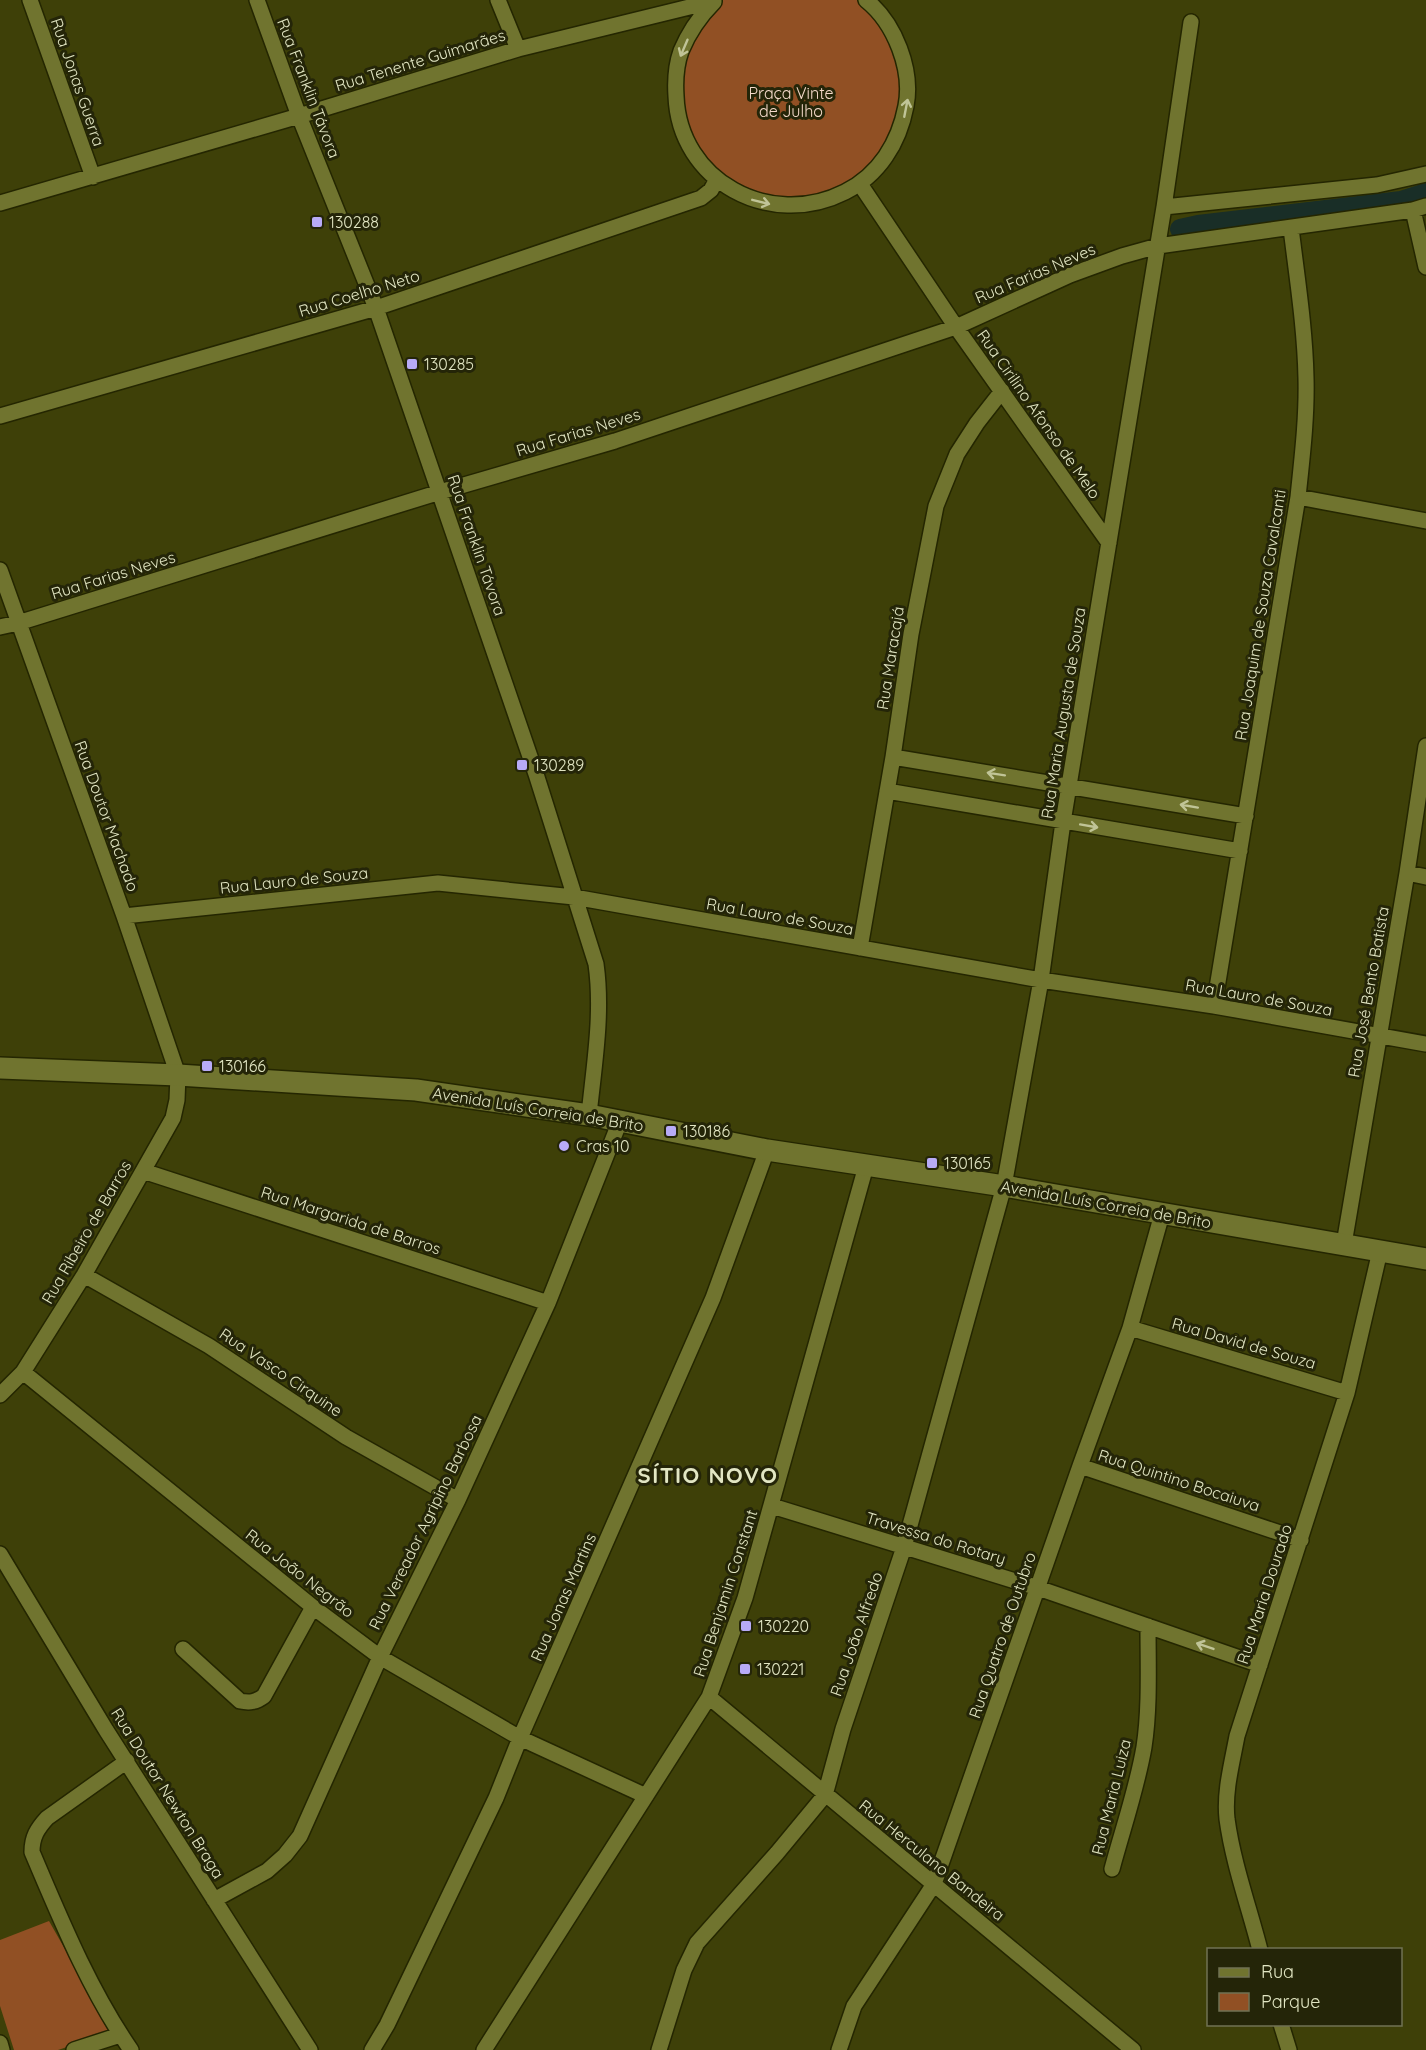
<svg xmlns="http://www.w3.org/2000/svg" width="1426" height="2050" viewBox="0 0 1426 2050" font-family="Quicksand,sans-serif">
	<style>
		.green { fill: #915024 }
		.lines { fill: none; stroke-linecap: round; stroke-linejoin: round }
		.canal { stroke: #192e27; stroke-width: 20 }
		.minor-casing { stroke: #242601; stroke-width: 18 }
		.secondary-casing { stroke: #242601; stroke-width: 24 }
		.minor { stroke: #70742f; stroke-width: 15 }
		.secondary { stroke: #70742f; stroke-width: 21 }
		.oneway { stroke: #c0c497 }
		.poi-dot { fill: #b8abf7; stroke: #242508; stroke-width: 2 }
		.labels { text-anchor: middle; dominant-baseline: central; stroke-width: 6; stroke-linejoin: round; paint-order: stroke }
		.street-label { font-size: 16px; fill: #e2e6c3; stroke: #242508 }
		.park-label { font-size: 16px; fill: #f5daca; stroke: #242508 }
		.poi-label { font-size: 16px; fill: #e2e6c3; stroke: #242508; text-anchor: start }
		.district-label { font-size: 22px; font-weight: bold; letter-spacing: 1.5px; fill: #e2e6c3; stroke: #242508 }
	</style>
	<rect width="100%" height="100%" fill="#3e4008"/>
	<!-- green -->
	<path class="green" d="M716,0h150l35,50 1,77 -42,57 -71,22 -72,-27 -35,-49 -1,-78z
		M49,1921l63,111 -54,18h-44l-14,-44v-66z"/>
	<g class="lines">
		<!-- canal -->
		<path class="canal" d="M1180,229l18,-4 203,-24 25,-8"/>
		<defs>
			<path id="minor" d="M30,0l63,177
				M257,0l42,116 77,192 160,466 60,190c7,50 -2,101 -7,151
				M498,0l20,49
				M714,2c-14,14 -25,30 -33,49 -5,14 -6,30 -5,45 3,85 94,134 169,96 34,-17 54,-49 61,-86 7,-36 -11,-83 -40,-106
				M860,184l96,143 153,216
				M0,203l299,-87 219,-67 196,-48
				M1164,207l27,-185
				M1413,210l13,57
				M0,416l376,-108 325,-110 10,-8 6,-11
				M1298,497l128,24
				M0,570l124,346 54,159 -1,25 -4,18 -89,157 -61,97 -23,23
				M0,627l18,-4 422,-131 175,-51 341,-114 114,-52 52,-19 36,-10 255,-36 13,-4
				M893,757l353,59
				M887,791l353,60
				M1407,873l19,4
				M124,916l314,-33 136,14 467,83 173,26 212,38
				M860,948l33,-191 18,-123 25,-128 21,-52 20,-31 25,-32
				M1214,1006l84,-509c4,-39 9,-79 8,-119 -1,-50 -9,-100 -15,-150
				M143,1171l405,132
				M1344,1244l63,-371 19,-127
				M84,1275l125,71 137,91 112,63
				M1130,1328l217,65
				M23,1372l290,235 67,50 140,81 126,58
				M1080,1466l221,74
				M772,1506l266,82 222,77
				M0,1554l106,176 204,320
				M183,1649l57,52c10,2 16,1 24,-5l49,-89
				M709,1697l424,353
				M127,1761l-80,57c-10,11 -15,19 -15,34 29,68 57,137 99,198
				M1112,1869c11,-41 25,-81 32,-122 6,-39 4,-82 4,-121
				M214,1900l53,-29 18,-16 15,-19 80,-179 78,-157 90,-197 72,-182
				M1260,1950c-11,-43 -27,-87 -33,-131 -3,-27 5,-56 10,-83l110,-343 33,-142
				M1281,2024l8,26
				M0,2043l2,7
				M74,2050l46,-15
				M372,2050l15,-25 109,-227 24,-60 193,-440 54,-148
				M484,2050l225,-353 36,-99 121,-432
				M659,2050l25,-80 13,-27 80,-90 48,-58 18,-66 61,-182 100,-361 37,-206 22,-158 101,-615 213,-22 49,-11
				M839,2050l15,-44 80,-122 146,-418 50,-138 32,-114"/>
			<path id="secondary" d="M0,1068l178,7 238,15 173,25 178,35 237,36 422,73"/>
		</defs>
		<!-- minor casing -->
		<use href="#minor" class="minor-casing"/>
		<!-- secondary casing -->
		<use href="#secondary" class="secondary-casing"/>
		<!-- minor -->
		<use href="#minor" class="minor"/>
		<!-- secondary -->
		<use href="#secondary" class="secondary"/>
	</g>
	<!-- one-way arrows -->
	<defs><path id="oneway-shaft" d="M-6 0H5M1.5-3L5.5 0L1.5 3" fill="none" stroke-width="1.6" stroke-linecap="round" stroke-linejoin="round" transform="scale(1.5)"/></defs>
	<g class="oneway">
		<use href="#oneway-shaft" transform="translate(684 48) rotate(113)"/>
		<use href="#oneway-shaft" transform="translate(906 108) rotate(-79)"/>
		<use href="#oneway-shaft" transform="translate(761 202) rotate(14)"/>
		<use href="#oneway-shaft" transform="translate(996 774) rotate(-171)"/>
		<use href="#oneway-shaft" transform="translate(1189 806) rotate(-170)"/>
		<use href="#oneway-shaft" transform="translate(1089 826) rotate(10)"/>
		<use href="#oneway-shaft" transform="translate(1205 1646) rotate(-161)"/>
	</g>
	<!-- markers -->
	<g class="poi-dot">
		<rect x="311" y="216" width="12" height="12" rx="3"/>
		<rect x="406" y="358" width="12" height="12" rx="3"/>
		<rect x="516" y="759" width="12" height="12" rx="3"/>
		<rect x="201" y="1060" width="12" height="12" rx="3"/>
		<rect x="665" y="1125" width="12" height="12" rx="3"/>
		<circle cx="564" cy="1146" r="6"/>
		<rect x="926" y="1157" width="12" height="12" rx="3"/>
		<rect x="740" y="1620" width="12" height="12" rx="3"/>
		<rect x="739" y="1663" width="12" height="12" rx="3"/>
	</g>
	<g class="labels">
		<!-- street labels -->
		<g class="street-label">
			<text transform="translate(420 60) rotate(-17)">Rua Tenente Guimarães</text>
			<text transform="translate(78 82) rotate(71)">Rua Jonas Guerra</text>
			<text transform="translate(309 88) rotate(69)">Rua Franklin Távora</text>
			<text transform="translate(1035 273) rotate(-23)">Rua Farias Neves</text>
			<text transform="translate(359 293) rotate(-17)">Rua Coelho Neto</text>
			<text transform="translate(1039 414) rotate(55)">Rua Cirilino Afonso de Melo</text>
			<text transform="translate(578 432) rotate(-17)">Rua Farias Neves</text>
			<text transform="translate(477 545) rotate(71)">Rua Franklin Távora</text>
			<text transform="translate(113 575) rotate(-17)">Rua Farias Neves</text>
			<text transform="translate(1260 615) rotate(-81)">Rua Joaquim de Souza Cavalcanti</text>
			<text transform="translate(890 658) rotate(-81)">Rua Maracajá</text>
			<text transform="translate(1063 713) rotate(-81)">Rua Maria Augusta de Souza</text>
			<text transform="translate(107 816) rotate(70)">Rua Doutor Machado</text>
			<text transform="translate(294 880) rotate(-6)">Rua Lauro de Souza</text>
			<text transform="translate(780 916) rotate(10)">Rua Lauro de Souza</text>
			<text transform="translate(1368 992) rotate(-80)">Rua José Bento Batista</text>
			<text transform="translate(1259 997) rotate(10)">Rua Lauro de Souza</text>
			<text transform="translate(538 1109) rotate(9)">Avenida Luís Correia de Brito</text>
			<text transform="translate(1106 1204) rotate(10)">Avenida Luís Correia de Brito</text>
			<text transform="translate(351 1220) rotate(18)">Rua Margarida de Barros</text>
			<text transform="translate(86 1232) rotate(-60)">Rua Ribeiro de Barros</text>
			<text transform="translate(1244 1343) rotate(16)">Rua David de Souza</text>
			<text transform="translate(281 1372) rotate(34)">Rua Vasco Cirquine</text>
			<text transform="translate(1179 1480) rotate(18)">Rua Quintino Bocaiuva</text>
			<text transform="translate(425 1522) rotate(-64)">Rua Vereador Agripino Barbosa</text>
			<text transform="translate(936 1538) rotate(17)">Travessa do Rotary</text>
			<text transform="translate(300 1573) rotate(38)">Rua João Negrão</text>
			<text transform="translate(725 1593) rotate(-72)">Rua Benjamin Constant</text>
			<text transform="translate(1264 1594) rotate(-72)">Rua Maria Dourado</text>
			<text transform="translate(563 1597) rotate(-66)">Rua Jonas Martins</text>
			<text transform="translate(856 1634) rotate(-71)">Rua João Alfredo</text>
			<text transform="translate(1002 1635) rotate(-71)">Rua Quatro de Outubro</text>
			<text transform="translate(168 1793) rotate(58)">Rua Doutor Newton Braga</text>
			<text transform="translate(1111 1797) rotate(-76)">Rua Maria Luiza</text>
			<text transform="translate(932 1860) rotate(39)">Rua Herculano Bandeira</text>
		</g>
		<!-- park labels -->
		<g class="park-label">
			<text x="791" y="93">Praça Vinte<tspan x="791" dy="18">de Julho</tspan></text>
		</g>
		<!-- poi labels -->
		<g class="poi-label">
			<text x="329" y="222">130288</text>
			<text x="424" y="364">130285</text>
			<text x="534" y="765">130289</text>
			<text x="219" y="1066">130166</text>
			<text x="683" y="1131">130186</text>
			<text x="576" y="1146">Cras 10</text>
			<text x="944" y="1163">130165</text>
			<text x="758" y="1626">130220</text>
			<text x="757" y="1669">130221</text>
		</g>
		<!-- district labels -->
		<g class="district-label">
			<text x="708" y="1475">SÍTIO NOVO</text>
		</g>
	</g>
	<!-- legend -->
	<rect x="1207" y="1948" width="195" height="78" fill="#242508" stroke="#707253" stroke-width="1.5"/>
	<rect x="1219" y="1968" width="30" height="9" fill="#70742f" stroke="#707253" stroke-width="1.5"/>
	<text x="1261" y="1978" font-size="18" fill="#e2e6c3">Rua</text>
	<rect x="1219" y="1993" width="30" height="18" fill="#915024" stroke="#707253" stroke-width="1.5"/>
	<text x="1261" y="2008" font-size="18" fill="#e2e6c3">Parque</text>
</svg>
